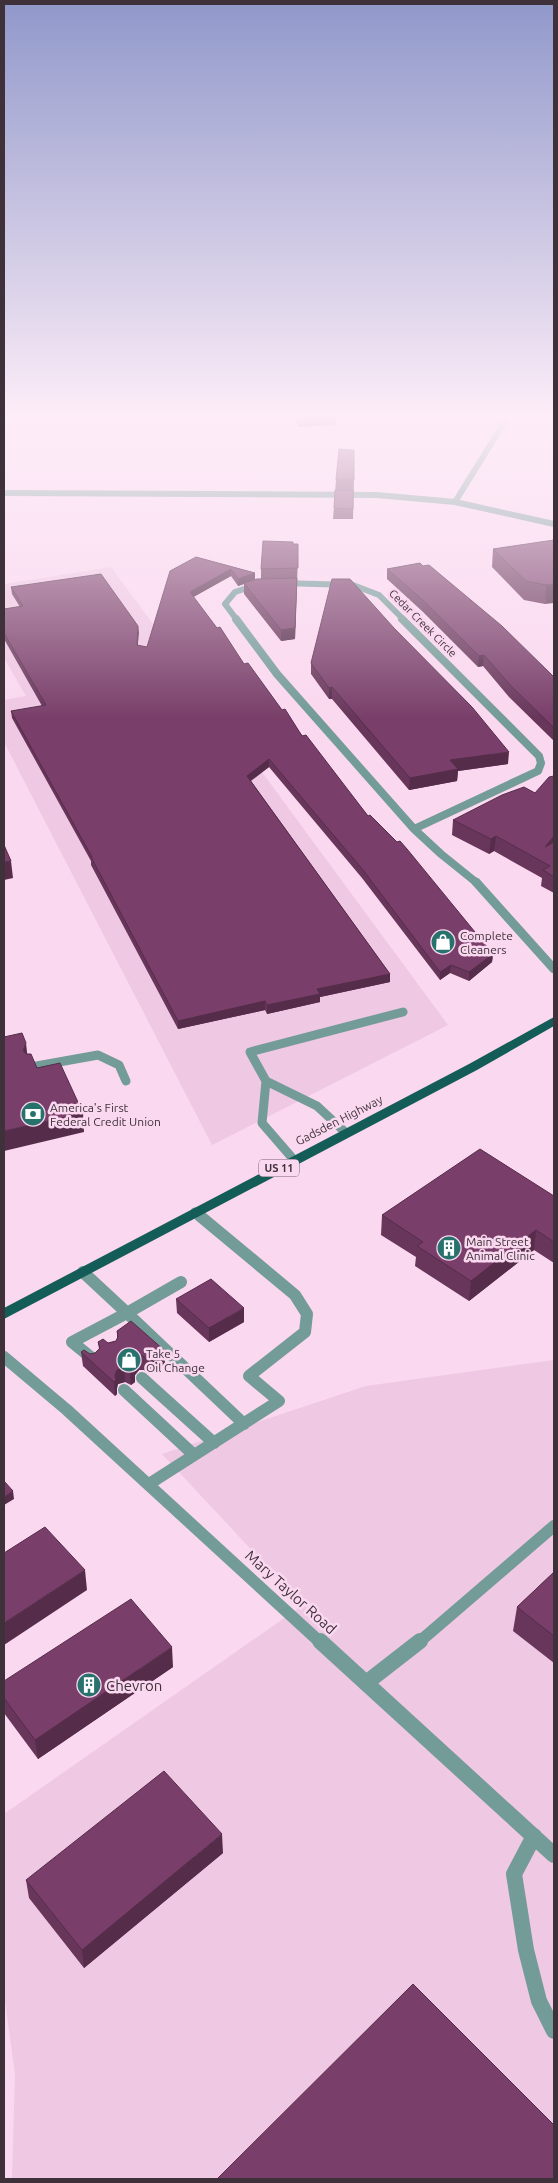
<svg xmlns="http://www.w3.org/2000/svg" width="558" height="2183" viewBox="0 0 558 2183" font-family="Ubuntu,sans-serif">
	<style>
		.built { fill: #efc8e3 }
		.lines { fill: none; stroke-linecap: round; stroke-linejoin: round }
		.lane-far2 { stroke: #739b97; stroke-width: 9 }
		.lane-far1 { stroke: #739b97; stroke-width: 12 }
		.lane { stroke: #739b97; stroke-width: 16 }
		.street-far4 { stroke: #739b97; stroke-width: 6 }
		.street-far3 { stroke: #739b97; stroke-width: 8 }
		.street-far2 { stroke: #739b97; stroke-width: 9 }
		.street-far1 { stroke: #739b97; stroke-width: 12 }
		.street { stroke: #739b97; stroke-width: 16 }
		.primary { fill: #145c57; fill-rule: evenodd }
		.wall { fill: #68365b }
		.shaded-wall { fill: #552c4a }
		.building { fill: #793f6a; stroke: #552c4a }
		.labels { text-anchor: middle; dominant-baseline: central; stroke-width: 5; stroke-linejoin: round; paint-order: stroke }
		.far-street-label { font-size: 11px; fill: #3e313a; stroke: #fad8ef }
		.shield { fill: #fad8ef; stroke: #766370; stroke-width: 1 }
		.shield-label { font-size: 11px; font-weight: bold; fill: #3e313a }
		.poi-label { font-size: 12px; fill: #3e313a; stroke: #fad8ef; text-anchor: start }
		.street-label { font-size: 12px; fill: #3e313a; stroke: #fad8ef }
		.near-street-label { font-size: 15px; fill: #3e313a; stroke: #fad8ef }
		.near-poi-label { font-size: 15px; fill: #3e313a; stroke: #fad8ef; text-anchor: start }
	</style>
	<rect width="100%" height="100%" fill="#fad8ef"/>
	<!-- built -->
	<path class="built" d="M111,567l337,458 -236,120 -208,-403v-42l22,-4 -22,-38v-74z
		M554,1360v819h-542l3,-105 -11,-80v-180l299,-209 -141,-151 204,-68z"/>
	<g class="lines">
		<!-- lane-far2 -->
		<path class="lane-far2" d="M31,1067l67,-12 21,10 7,16
			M266,1081l51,25 29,27
			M294,1160l-32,-37 4,-42 -16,-29 153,-40
			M195,1212l6,5"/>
		<!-- lane-far1 -->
		<path class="lane-far1" d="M83,1272l44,41 -55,29 21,17
			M181,1282l-54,31 117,111
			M142,1378l72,65
			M124,1390l70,65
			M149,1484l130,-83 -30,-25 56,-44 2,-18 -12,-19 -95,-79
			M418,1643l136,-117"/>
		<!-- lane -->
		<path class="lane" d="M366,1683l54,-42
			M534,1836l-20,38 12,76 13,51 15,30"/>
		<!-- street-far4 -->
		<path class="street-far4" d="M4,493l373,2 78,7 99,22
			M455,502l55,-89
			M237,620l-12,-16 10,-12 21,-7 24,-2 73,2 26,10 25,25"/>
		<!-- street-far3 -->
		<path class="street-far3" d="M236,619l41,55 137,155 124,-58 3,-8 -2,-7 -137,-137
			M414,829l27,25 36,29"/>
		<!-- street-far2 -->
		<path class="street-far2" d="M476,882l78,87"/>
		<!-- street-far1 -->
		<path class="street-far1" d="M4,1357l63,53 254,233"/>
		<!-- street -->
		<path class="street" d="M320,1641l234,214"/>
		<!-- primary -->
		<path class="primary" d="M554,1017v9l-77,44 -473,249v-11l465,-244z"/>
	</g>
	<!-- wall -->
	<path class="wall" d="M291,413h43l2,2v10l-37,2z
		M336,480h18l-1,39h-20z
		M554,540l-9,64 -21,-4 -32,-33 1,-18z
		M293,544l5,11 -3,84 -14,2 -37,-47v-10l-6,2 -7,-10 -38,21 51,67 124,152 125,138 -1,8 -23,19 -19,-8 -10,7 -78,-102 -93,-111 -18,14 139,193v8l-70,15v5l-53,12 -2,-4 -87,19 -87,-164v-4l-79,-143 -1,-7 31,-5 -38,-67v-30l16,-2 -8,-13 -1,-7 127,39v20l9,1 49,-90 59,16v7l6,-1v-10z
		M387,569l167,108v64l-45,-44 -26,-31 -5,1 -55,-55 -36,-33z
		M311,663l197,101 -50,7 -1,10 -48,9 -77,-91h-3l-18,-25z
		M554,776v117l-13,-7 1,-8 -48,-27 -5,3 -37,-19 1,-15 82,-27z
		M554,1196v67l-20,-13 -65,51 -54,-35 1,-9 -35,-22 1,-20z
		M176,1299l68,23 -35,20 -32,-29z
		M117,1331l48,33 -16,10 -5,-4h-5l-4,5v7l-4,3 -6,-3 -7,2 -1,4v6l-2,2 -32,-30 -2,-14 9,2 5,-1 4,-4 -1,-7 10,1 8,-2 1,-3z
		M554,1572v91l-41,-32 4,-24z
		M173,1667l-135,92 -34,-46v-32z
		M223,1853l-139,115 -55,-70 -3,-18z"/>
	<!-- shaded-wall -->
	<path class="shaded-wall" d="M231,569v7l-41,23v-7z
		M255,573v7l-17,6v-7z
		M297,578l-2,61 -14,2v-11z
		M554,584v19l-9,1 1,-19z
		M138,626l1,7 -2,20v-8z
		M484,655l-1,11 -5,1 1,-11z
		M332,687v12h-3v-11z
		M509,752l-1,12 -50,7 -1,10 -48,9 1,-12 40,-18z
		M269,759v8l-22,16v-7z
		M496,836l-2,15 -5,3 2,-15z
		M554,836v13l-9,-2z
		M11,861l2,17 -9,2v-18z
		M493,954l-1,8 -23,19v-9z
		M451,965l-1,8 -10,7v-8z
		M390,974v8l-70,15v5l-53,12v-9l50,-16z
		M265,1001v9l-87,19v-8z
		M26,1043l2,18 -5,-11z
		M83,1113l1,19 -80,19v-20z
		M536,1230l-2,20 -65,51 2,-20z
		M244,1308v14l-35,20v-14z
		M164,1350l1,14 -16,10 -1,-14z
		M138,1356l1,14 -4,5v7l-4,3 -1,-14 3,-9z
		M124,1368l1,14 -7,2 -1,4v6l-2,2 -1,-14 1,-7 2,-5z
		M13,1491l1,8 -10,6v-8z
		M85,1570l2,20 -83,55v-22z
		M172,1647l1,20 -135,92 -3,-19z
		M222,1834l1,19 -139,115 -2,-18z"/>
	<!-- building -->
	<path class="building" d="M296,413h38l2,2 -37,3z
		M339,449l15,1v30h-18z
		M335,490h18v19l-19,-1z
		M554,540v44l-8,1 -20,-4 -33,-32z
		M263,541l30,1v2h5v24l-37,1z
		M196,557l59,16 -17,6 -7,-10 -41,23 27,36 3,-1 24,37 4,-1 34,47 3,-1 17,27 4,-1 62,81 2,-1 27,27 3,-1 7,8 86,105 -24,18 -18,-7 -11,7 -77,-102 -94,-111 -22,17 143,198 -73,15 3,5 -53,11 -2,-4 -87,20 -87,-164h1l-81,-146 35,-6 -42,-72v-24l19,-3 -12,-19 90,-13 37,52 -1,19 10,2 23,-76z
		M420,563l3,3 6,-1 73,61 52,51v51l-44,-43 -26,-30 -5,1 -55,-55 -37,-32z
		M297,578l-2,50 -14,2 -37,-47 13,-4z
		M332,579h18l44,49 78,79 37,45 -59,8 8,9 -48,9 -78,-91 -3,1 -18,-25z
		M554,776v60l-9,11 9,-5v35l-11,-7 7,-4 -54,-30 -5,3 -38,-19 49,-25 22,-8 11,6 14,-16z
		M4,845l7,16 -7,1z
		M22,1033l4,10 -3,7 3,4h5l6,14 23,-5 23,50 -79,18v-94z
		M480,1149l74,47v46l-18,-12 -65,51 -54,-35 6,-4 -41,-27z
		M211,1279l33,29 -35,20 -33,-29z
		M131,1321l33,29 -16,10 -5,-4h-5l-5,6 1,6 -4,3 -6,-3 -7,2 -2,5 1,5 -2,2 -33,-30 3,-2 6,4 5,-1 5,-5 -2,-6 5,-3 5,4 8,-2 2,-4 -1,-6z
		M4,1481l9,10 -9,6z
		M45,1527l40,43 -81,53v-70z
		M554,1572v64l-37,-29z
		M131,1599l41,48 -137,93 -31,-42v-17z
		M164,1771l58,63 -140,116 -56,-70z
		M413,1984l141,141v54h-337z"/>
	<!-- sky -->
	<linearGradient id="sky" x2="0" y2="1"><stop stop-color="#9098ca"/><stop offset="0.58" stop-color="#fdedf8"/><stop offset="1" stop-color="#fdedf8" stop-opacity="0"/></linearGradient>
	<rect width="558" height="718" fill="url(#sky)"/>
	<!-- icons -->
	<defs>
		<symbol id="shop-disc" viewBox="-11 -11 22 22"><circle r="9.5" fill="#28726d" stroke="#fad8ef"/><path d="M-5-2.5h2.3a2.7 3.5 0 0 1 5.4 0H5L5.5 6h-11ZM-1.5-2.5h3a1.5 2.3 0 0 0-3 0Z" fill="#fff"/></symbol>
		<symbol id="bank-disc" viewBox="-11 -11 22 22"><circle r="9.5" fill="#28726d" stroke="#fad8ef"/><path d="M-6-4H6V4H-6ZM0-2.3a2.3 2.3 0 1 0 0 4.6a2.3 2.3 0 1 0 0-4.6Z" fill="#fff"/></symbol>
		<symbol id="building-disc" viewBox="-11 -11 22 22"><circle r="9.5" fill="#28726d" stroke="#fad8ef"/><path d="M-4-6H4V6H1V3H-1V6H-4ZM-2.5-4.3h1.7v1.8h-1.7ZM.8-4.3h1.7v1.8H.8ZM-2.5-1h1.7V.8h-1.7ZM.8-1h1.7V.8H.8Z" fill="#fff"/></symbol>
	</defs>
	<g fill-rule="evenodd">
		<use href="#shop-disc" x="429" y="928" width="28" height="28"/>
		<use href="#bank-disc" x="19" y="1100" width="28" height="28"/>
		<use href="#building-disc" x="435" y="1234" width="28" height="28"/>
		<use href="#shop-disc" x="115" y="1346" width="28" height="28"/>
		<use href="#building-disc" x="75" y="1671" width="28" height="28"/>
	</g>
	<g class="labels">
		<!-- far-street labels -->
		<g class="far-street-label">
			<text transform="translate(423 623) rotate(45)">Cedar Creek Circle</text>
		</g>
		<!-- shield labels -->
		<rect class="shield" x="259" y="1159.5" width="40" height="17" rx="4"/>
		<g class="shield-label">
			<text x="279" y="1168">US 11</text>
		</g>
		<!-- poi labels -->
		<g class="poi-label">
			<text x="460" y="935">Complete<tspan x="460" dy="14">Cleaners</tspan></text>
			<text x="50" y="1107">America's First<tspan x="50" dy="14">Federal Credit Union</tspan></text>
			<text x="466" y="1241">Main Street<tspan x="466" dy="14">Animal Clinic</tspan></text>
			<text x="146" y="1353">Take 5<tspan x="146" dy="14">Oil Change</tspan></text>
		</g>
		<!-- street labels -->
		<g class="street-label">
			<text transform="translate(339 1120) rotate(-27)">Gadsden Highway</text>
		</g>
		<!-- near-street labels -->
		<g class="near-street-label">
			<text transform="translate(291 1592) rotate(42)">Mary Taylor Road</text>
		</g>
		<!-- near-poi labels -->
		<g class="near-poi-label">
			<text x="106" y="1685">Chevron</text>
		</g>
	</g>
	<!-- border -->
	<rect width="558" height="2183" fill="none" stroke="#3e313a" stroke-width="10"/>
</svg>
